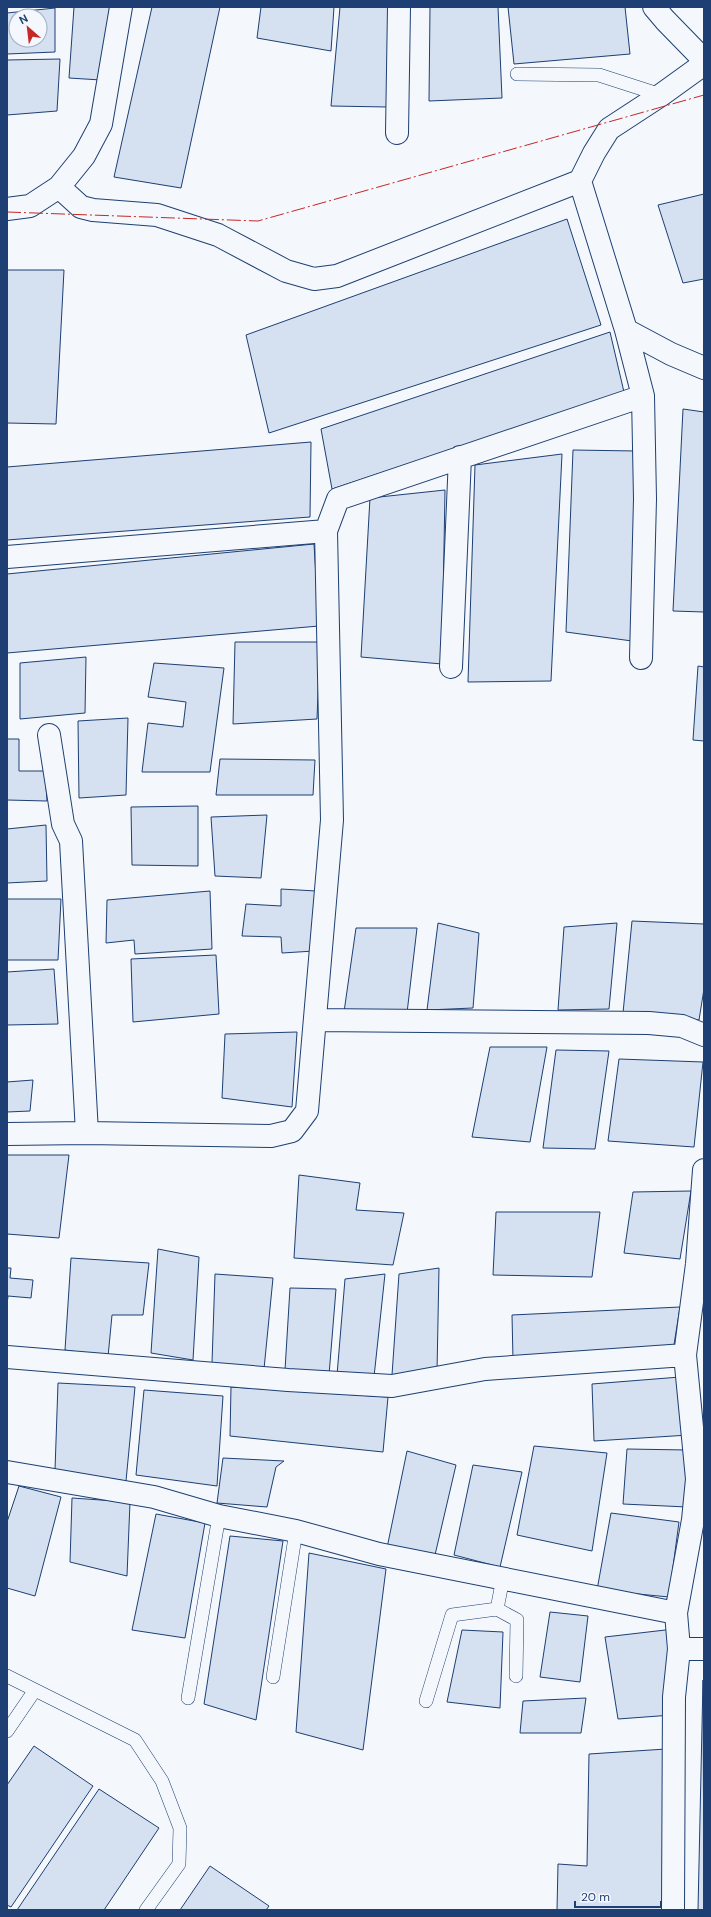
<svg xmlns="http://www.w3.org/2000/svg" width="711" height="1917" viewBox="0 0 711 1917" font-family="'DM Sans',sans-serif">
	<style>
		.building { fill: #d5e0f0; stroke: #1d3f73; fill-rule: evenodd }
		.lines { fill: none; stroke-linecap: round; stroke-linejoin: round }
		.service-casing { stroke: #1d3f73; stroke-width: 14 }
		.minor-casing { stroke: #1d3f73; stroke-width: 24 }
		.tertiary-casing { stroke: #1d3f73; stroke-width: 24 }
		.service { stroke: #f4f7fb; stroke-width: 13 }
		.minor { stroke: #f4f7fb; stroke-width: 22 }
		.tertiary { stroke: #f4f7fb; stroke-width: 22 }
		.power { stroke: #c62828; stroke-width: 1; stroke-dasharray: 14 3 2 3; stroke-linecap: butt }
	</style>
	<rect width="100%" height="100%" fill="#f4f7fb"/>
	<!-- building -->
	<path class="building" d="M74,7h40l-13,73 -32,-2z
		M152,7h68l-39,181 -67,-11z
		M261,7h73l-3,44 -74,-13z
		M340,7h50l-2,100 -57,-1z
		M430,7h68l4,91 -73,3z
		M508,7h117l5,47 -116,10z
		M55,8v44l-48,2v-41zM16,16h24v24h-24z
		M60,59l-3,52 -50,4v-55z
		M704,194v85l-21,4 -25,-78z
		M567,219l34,106 -332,108 -23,-98z
		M7,270h57l-8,154 -49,-1z
		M610,332l14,60 -292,97 -11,-60z
		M683,409l21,3v200l-31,-1z
		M311,442l-1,75 -303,23v-73z
		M573,450l63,1 -4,190 -66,-9z
		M562,454l-11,227 -83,1 7,-217z
		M445,490l-3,174 -81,-7 9,-159z
		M314,544l5,82 -312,27v-79z
		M235,642h85l-3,77 -84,5z
		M86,657l-1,56 -65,6v-56z
		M154,663l70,5 -14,104h-68l6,-49 35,4 3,-25 -38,-5z
		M698,666l6,1v74l-11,-1z
		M128,718l-2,77 -47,3 -1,-77z
		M7,739h12v32h26l2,30 -40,-1z
		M220,759l95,1 -2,35h-97z
		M198,806v60l-66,-1 -1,-58z
		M267,815l-6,63 -46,-2 -4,-59z
		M46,825l1,56 -40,2v-54z
		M281,889l35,2 -2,60 -32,2 -1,-16 -39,-1 4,-32 35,2z
		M210,891l2,58 -77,5 -1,-14 -28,3 1,-43z
		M7,899h54l-3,61h-51z
		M632,921l72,3v65l-5,31 -76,-7z
		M438,923l41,10 -6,75 -46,2z
		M617,923l-8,86 -51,1 6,-83z
		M356,928h61l-10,85 -63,-1z
		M216,955l3,59 -86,8 -2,-63z
		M54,969l4,55 -51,1v-53z
		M297,1032l-5,75 -70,-9 3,-64z
		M7,1046v36l26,-2 -3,31 -23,1z
		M490,1047h57l-17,95 -58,-5z
		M556,1050l53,1 -14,98 -52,-1z
		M619,1059l84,3 -9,85 -86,-6z
		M7,1155h62l-10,83 -52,-4z
		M299,1175l61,8 -4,27 48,3 -11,52 -99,-7z
		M691,1191l-11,68 -56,-6 9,-61z
		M496,1212h104l-8,65 -99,-2z
		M158,1249l41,8 -6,103 -42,-7z
		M71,1258l78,5 -6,52h-31l-4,42 -43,-7z
		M7,1268h4l-1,10 23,2 -2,18 -23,-2 -1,9z
		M439,1268l-2,104 -45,3 7,-101z
		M215,1274l58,4 -9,91 -52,-6z
		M385,1274l-11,103 -37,-2 8,-96z
		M290,1288l46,1 -7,86 -44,-5z
		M680,1307l-7,44 -160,9 -1,-45z
		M680,1377l9,58 -95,6 -2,-57z
		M58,1383l77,4 -9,94 -71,-11z
		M231,1387l157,10 -5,55 -153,-16z
		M144,1390l79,6 -6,90 -81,-11z
		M534,1446l73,7 -15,98 -75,-16z
		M627,1449l60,1v57l-64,-3z
		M407,1451l49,14 -21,90 -48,-7z
		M223,1458l61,3 -8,6 -9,40 -50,-4z
		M473,1465l49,7 -22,95 -46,-12z
		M19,1486l42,11 -26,99 -28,-8v-66z
		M72,1498l58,4 -3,74 -57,-14z
		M611,1513l68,9 -10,75 -72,-7z
		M156,1514l49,9 -20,115 -53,-8z
		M230,1536l53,5 -27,179 -52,-16z
		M309,1553l77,16 -23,181 -67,-18z
		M550,1612l38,4 -8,66 -40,-5z
		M674,1629l-2,86 -54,4 -13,-82z
		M462,1630l41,2 -3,76 -53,-6z
		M703,1680l1,230h-6z
		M586,1698l-5,35h-61l3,-32z
		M34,1746l59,40 -82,121 -4,-2v-120z
		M666,1749l3,161h-112l1,-46 29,2 2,-112z
		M99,1789l60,39 -55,82h-87z
		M210,1866l59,40 -3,4h-86z"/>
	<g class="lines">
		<defs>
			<path id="service" d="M517,74l82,1 62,20
				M497,1609l20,11 -1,56
				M7,1676l128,64 27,41 18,47 -1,36 -33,46
				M273,1677l23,-146
				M188,1698l31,-182
				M426,1701l26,-86 45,-6 6,-31
				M7,1731l28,-41"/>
			<path id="minor" d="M397,133l2,-126
				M59,187l22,20 12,3 64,5 61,20 68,36 28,8 23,-3 243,-95
				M7,209l23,-3 29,-19 25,-31 17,-32 20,-117
				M626,330l45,24 33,14
				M7,557l319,-26
				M641,658l4,-159 -2,-103 -17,-66 -46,-149 14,-28 15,-24 52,-34 43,-31
				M451,667l9,-210
				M49,735l14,89 8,17 16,292
				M316,1020l333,3 33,3 22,9
				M7,1134l80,-1 184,3 21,-5 15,-20 25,-291 -6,-289 12,-32 305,-103
				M7,1357l281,23 104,6 93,-17 200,-14
				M7,1472l147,25 65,19 77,15 83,23 297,59
				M679,1649h25
				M673,1910l1,-213 5,-48 -3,-36 17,-93 4,-41 -12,-124 12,-91 7,-94"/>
			<path id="tertiary" d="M654,7l11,13 39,40"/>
		</defs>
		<!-- service casing -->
		<use href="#service" class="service-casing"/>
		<!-- minor casing -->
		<use href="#minor" class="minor-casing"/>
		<!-- tertiary casing -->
		<use href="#tertiary" class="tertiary-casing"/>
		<!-- service -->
		<use href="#service" class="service"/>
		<!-- minor -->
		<use href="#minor" class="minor"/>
		<!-- tertiary -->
		<use href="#tertiary" class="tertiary"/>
		<!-- power -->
		<path class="power" d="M7,212l251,9 446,-126"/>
	</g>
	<!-- border -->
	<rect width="711" height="1917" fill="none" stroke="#1d3f73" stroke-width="16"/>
	<!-- north arrow -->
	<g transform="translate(28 28) rotate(332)"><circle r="19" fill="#f4f7fb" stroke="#9eadc5"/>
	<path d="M0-3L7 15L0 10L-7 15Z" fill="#c62828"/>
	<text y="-6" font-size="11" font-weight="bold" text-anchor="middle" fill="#1d3f73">N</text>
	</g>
	<!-- scale -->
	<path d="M575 1901v6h86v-6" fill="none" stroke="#1d3f73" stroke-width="2"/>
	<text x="581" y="1901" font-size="12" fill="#1d3f73" stroke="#f4f7fb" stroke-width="3" paint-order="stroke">20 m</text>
</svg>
